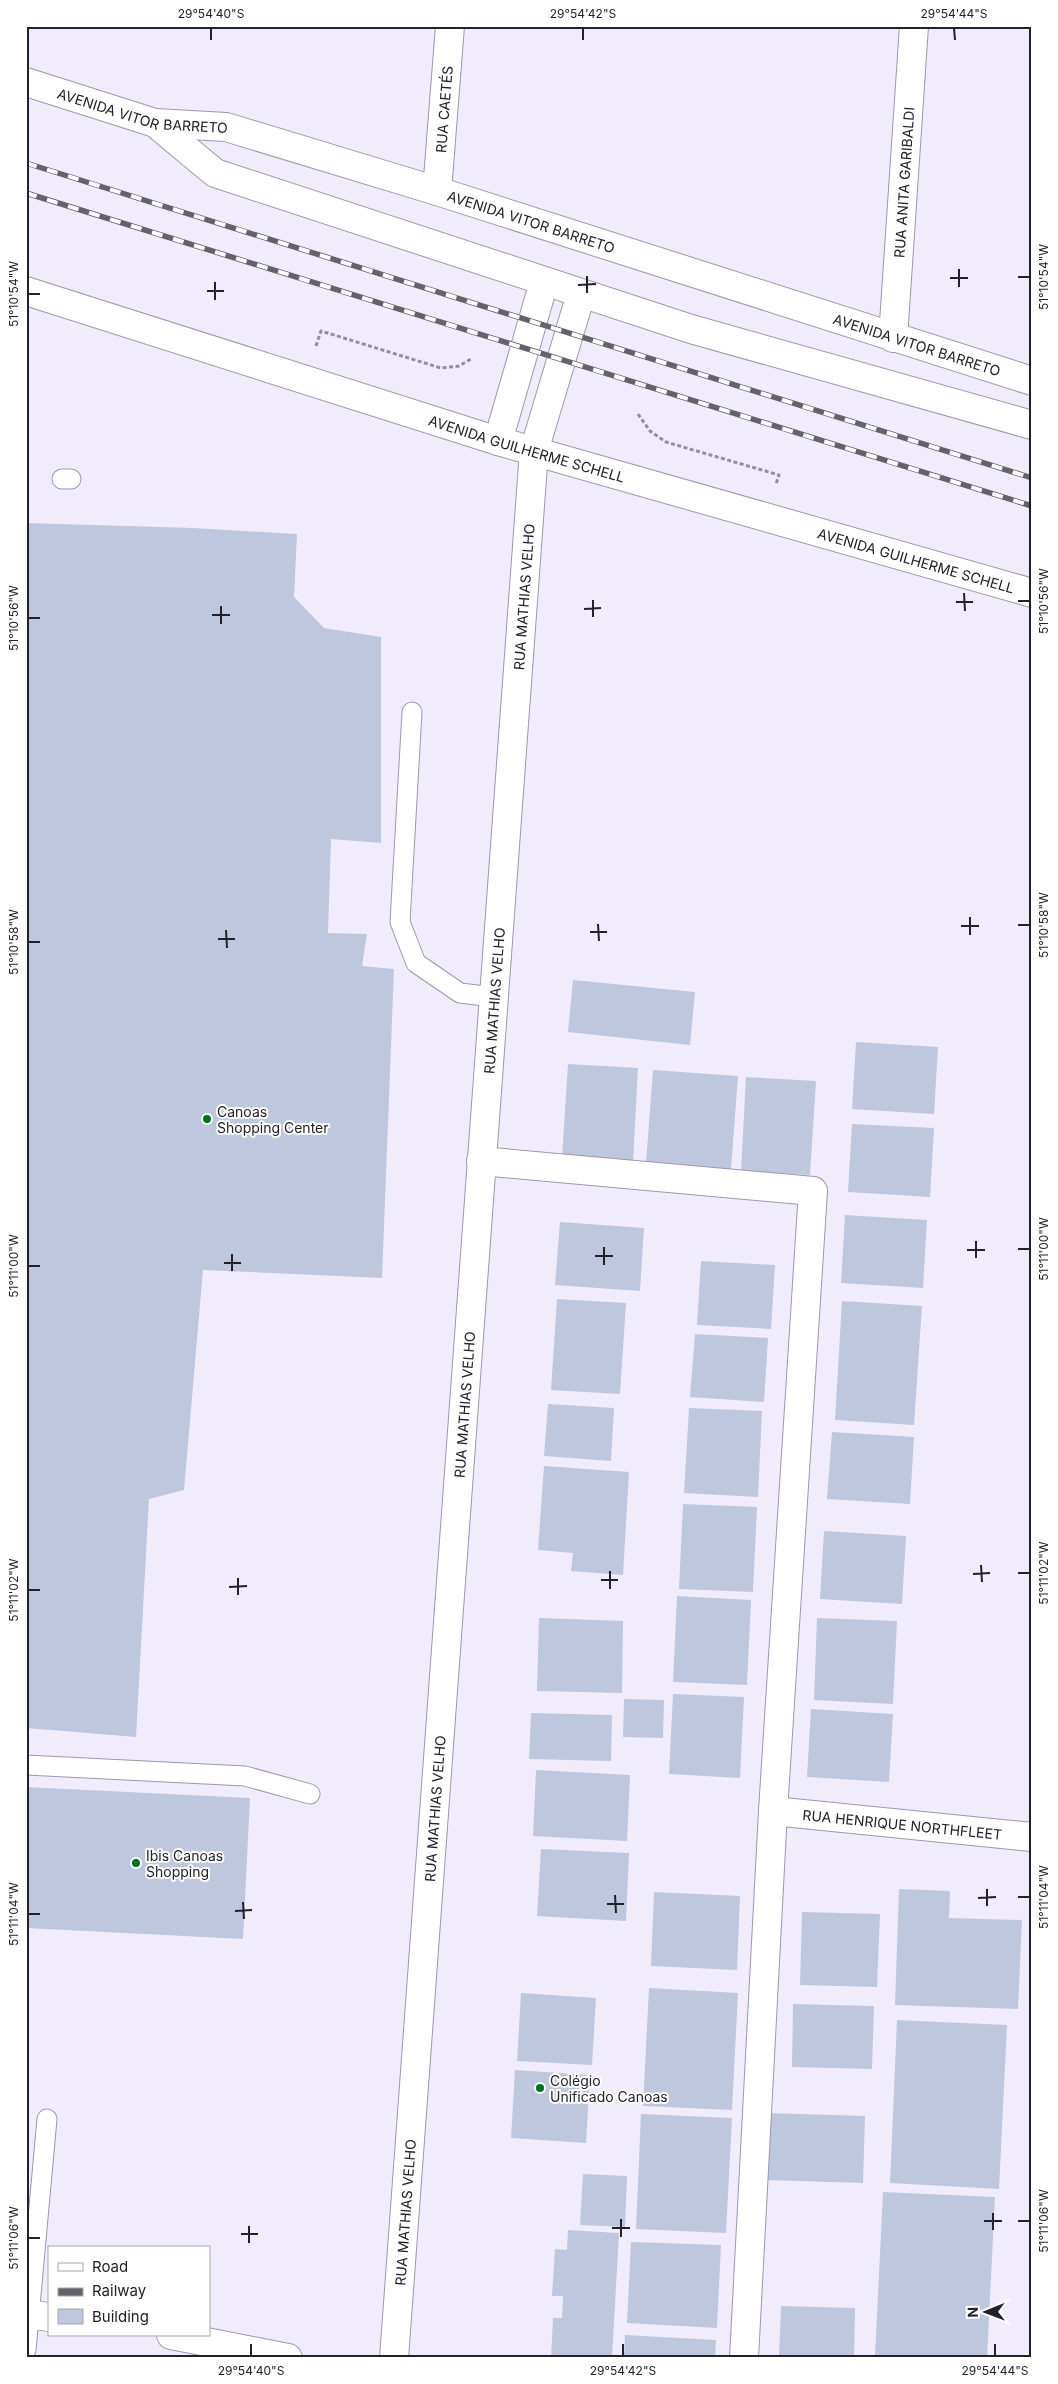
<svg xmlns="http://www.w3.org/2000/svg" width="1058" height="2384" viewBox="0 0 1058 2384" font-family="Inter,sans-serif">
	<style>
		.building { fill: #bec7de }
		.lines { fill: none; stroke-linecap: round; stroke-linejoin: round }
		.service-casing { stroke: #9e96ad; stroke-width: 21 }
		.minor-casing { stroke: #9e96ad; stroke-width: 30 }
		.tertiary-casing { stroke: #9e96ad; stroke-width: 30 }
		.secondary-casing { stroke: #9e96ad; stroke-width: 30 }
		.path { stroke: #928e9a; stroke-width: 3; stroke-dasharray: 4 2.5; stroke-linecap: butt }
		.service { stroke: #fff; stroke-width: 19 }
		.minor { stroke: #fff; stroke-width: 28 }
		.tertiary { stroke: #fff; stroke-width: 28 }
		.secondary { stroke: #fff; stroke-width: 28 }
		.rail-casing { stroke: #65616c; stroke-width: 5.5 }
		.rail { stroke: #fff; stroke-width: 4; stroke-dasharray: 11; stroke-linecap: butt }
		.ticks { fill: none; stroke: #232029; stroke-width: 2 }
		.poi-dot { fill: #007022; stroke: #fff; stroke-width: 2 }
		.labels { text-anchor: middle; dominant-baseline: central; stroke-width: 4; stroke-linejoin: round; paint-order: stroke }
		.street-label { font-size: 14px; fill: #232029; stroke: #fff }
		.poi-label { font-size: 14px; fill: #232029; stroke: #fff; text-anchor: start }
		.neatline { fill: none; stroke: #232029; stroke-width: 2 }
		.ticks-label { font-size: 12px; text-anchor: middle; fill: #232029 }
	</style>
	<rect width="100%" height="100%" fill="#f1ecfb"/>
	<!-- building -->
	<path class="building" d="M26,523l167,5 104,6 -3,63 30,31 57,9v206l-50,-4 -3,94 39,1 -5,32 32,3 -12,309 -179,-8 -19,220 -35,9 -13,238 -110,-9z
		M573,980l122,12 -5,53 -122,-13z
		M856,1042l82,5 -4,67 -82,-5z
		M568,1064l70,4 -5,94 -71,-4z
		M653,1070l85,6 -7,93 -85,-6z
		M746,1077l70,4 -6,94 -69,-4z
		M852,1124l82,4 -4,69 -82,-5z
		M845,1215l82,5 -4,68 -82,-5z
		M560,1222l84,6 -4,63 -85,-6z
		M701,1261l74,4 -4,64 -74,-4z
		M557,1299l69,4 -6,91 -69,-4z
		M842,1301l80,5 -8,119 -79,-5z
		M695,1334l73,4 -4,64 -74,-5z
		M548,1404l66,4 -3,53 -67,-5z
		M689,1408l73,3 -4,86 -74,-4z
		M832,1432l82,5 -4,67 -83,-5z
		M544,1466l85,6 -6,103 -52,-4 2,-18 -35,-3z
		M683,1504l74,3 -4,85 -74,-3z
		M824,1531l82,5 -4,68 -82,-5z
		M677,1596l74,4 -4,85 -74,-3z
		M539,1618l84,3 -1,72 -85,-2z
		M817,1618l80,3 -4,83 -79,-4z
		M673,1694l71,3 -4,81 -71,-4z
		M624,1699l40,1 -1,38 -40,-1z
		M811,1709l82,5 -4,68 -82,-5z
		M531,1713l81,2 -1,46 -82,-2z
		M536,1770l94,5 -3,66 -94,-5z
		M26,1787l224,11 -7,141 -217,-11z
		M541,1849l88,4 -3,68 -89,-5z
		M899,1889l51,2 -1,27 73,2 -4,89 -123,-4z
		M654,1892l86,4 -3,74 -86,-4z
		M802,1912l78,2 -3,73 -77,-2z
		M649,1988l89,5 -6,117 -89,-4z
		M521,1993l75,5 -4,67 -75,-4z
		M793,2004l81,2 -2,63 -80,-2z
		M897,2020l110,5 -8,164 -109,-6z
		M515,2070l75,5 -4,68 -75,-5z
		M766,2113l99,3 -2,67 -99,-3z
		M641,2114l91,4 -6,115 -90,-4z
		M583,2174l44,2 -2,51 -45,-2z
		M883,2192l112,5 -8,161 -112,-2z
		M568,2230l51,3 -7,125h-61l2,-40h9l1,-22h-11l3,-47 12,1z
		M631,2242l90,3 -4,83 -90,-5z
		M781,2306l74,2 -1,50h-75z
		M625,2335l91,5 -1,18h-91z"/>
	<g class="lines">
		<defs>
			<path id="service" d="M62,479h9
				M412,712l-12,210 16,41 44,30 33,4
				M26,1765l219,11 65,18
				M26,2350l21,-231"/>
			<g id="minor">
				<path id="s1" d="M437,191l13,-165"/>
				<path id="s2" d="M893,338l21,-312"/>
				<path d="M481,1161l332,30 -40,620 -29,547"/>
				<path id="s3" d="M773,1811l259,26"/>
			</g>
			<g id="tertiary">
				<path id="s4" d="M394,2358l140,-1907"/>
			</g>
			<g id="secondary">
				<path id="s5" d="M26,82l129,41 71,4 211,64 595,190"/>
				<path d="M155,123l60,50 476,156 341,96"/>
				<path id="s6" d="M26,291l472,150 534,152"/>
				<path d="M498,441l46,-159"/>
				<path d="M534,451l47,-157"/>
				<path d="M26,2314l23,3"/>
				<path d="M171,2335l117,23"/>
			</g>
		</defs>
		<!-- service casing -->
		<use href="#service" class="service-casing"/>
		<!-- minor casing -->
		<use href="#minor" class="minor-casing"/>
		<!-- tertiary casing -->
		<use href="#tertiary" class="tertiary-casing"/>
		<!-- secondary casing -->
		<use href="#secondary" class="secondary-casing"/>
		<!-- path -->
		<path class="path" d="M316,346l5,-15 120,37 18,-2 12,-7
			M638,414l12,17 16,11 113,33 -3,9"/>
		<!-- service -->
		<use href="#service" class="service"/>
		<!-- minor -->
		<use href="#minor" class="minor"/>
		<!-- tertiary -->
		<use href="#tertiary" class="tertiary"/>
		<!-- secondary -->
		<use href="#secondary" class="secondary"/>
		<defs>
			<path id="rail" d="M26,163l1006,315
				M26,193l1006,313"/>
		</defs>
		<!-- rail casing -->
		<use href="#rail" class="rail-casing"/>
		<!-- rail -->
		<use href="#rail" class="rail"/>
	</g>
	<!-- ticks -->
	<path class="ticks" d="M211,28v12M583,28v12M954,28l1,12M959,269v18M587,276v17M1018,277h12M950,278h18M215,282v18M578,285l18,-1M207,291h17M28,294h12M964,593l1,18M593,600v17M1018,601h12M956,602h17M221,606v18M584,609l17,-1M212,615h18M28,618h12M970,917v18M598,924l1,17M1018,925h12M961,926h18M226,930l1,18M590,932h17M218,939h17M28,942h12M976,1241v17M604,1247v18M1018,1249h12M967,1250h18M232,1254v17M595,1256h18M224,1263h17M28,1266h12M981,1565l1,17M610,1571v18M1018,1573h12M973,1574l17,-1M238,1578v17M601,1580h17M229,1587l18,-1M28,1590h12M987,1889v17M615,1895l1,18M1018,1897h12M978,1898l18,-1M243,1902l1,17M607,1904h17M235,1911l17,-1M28,1914h12M993,2213v17M621,2219v18M984,2221h18M1018,2221h12M249,2226v17M612,2228h18M241,2234h17M28,2238h12M251,2344v12M623,2344v12M995,2344v12"/>
	<!-- markers -->
	<g class="poi-dot">
		<circle cx="207" cy="1119" r="5"/>
		<circle cx="136" cy="1863" r="5"/>
		<circle cx="540" cy="2088" r="5"/>
	</g>
	<g class="labels">
		<!-- street labels -->
		<g class="street-label">
			<text stroke="none"><textPath href="#s1" startOffset="82">RUA CAETÉS</textPath></text>
			<text stroke="none"><textPath href="#s5" startOffset="121">AVENIDA VITOR BARRETO</textPath></text>
			<text stroke="none"><textPath href="#s2" startOffset="156">RUA ANITA GARIBALDI</textPath></text>
			<text stroke="none"><textPath href="#s5" startOffset="526">AVENIDA VITOR BARRETO</textPath></text>
			<text stroke="none"><textPath href="#s5" startOffset="931">AVENIDA VITOR BARRETO</textPath></text>
			<text stroke="none"><textPath href="#s6" startOffset="525">AVENIDA GUILHERME SCHELL</textPath></text>
			<text stroke="none"><textPath href="#s6" startOffset="930">AVENIDA GUILHERME SCHELL</textPath></text>
			<text stroke="none"><textPath href="#s4" startOffset="1766">RUA MATHIAS VELHO</textPath></text>
			<text stroke="none"><textPath href="#s4" startOffset="1361">RUA MATHIAS VELHO</textPath></text>
			<text stroke="none"><textPath href="#s4" startOffset="956">RUA MATHIAS VELHO</textPath></text>
			<text stroke="none"><textPath href="#s4" startOffset="551">RUA MATHIAS VELHO</textPath></text>
			<text stroke="none"><textPath href="#s3" startOffset="130">RUA HENRIQUE NORTHFLEET</textPath></text>
			<text stroke="none"><textPath href="#s4" startOffset="146">RUA MATHIAS VELHO</textPath></text>
		</g>
		<!-- poi labels -->
		<g class="poi-label">
			<text x="217" y="1111">Canoas<tspan x="217" dy="16">Shopping Center</tspan></text>
			<text x="146" y="1855">Ibis Canoas<tspan x="146" dy="16">Shopping</tspan></text>
			<text x="550" y="2080">Colégio<tspan x="550" dy="16">Unificado Canoas</tspan></text>
		</g>
	</g>
	<!-- border -->
	<rect width="1058" height="2384" fill="none" stroke="#ffffff" stroke-width="55"/>
	<!-- legend -->
	<rect x="48" y="2246" width="162" height="90" fill="#ffffff" stroke="#a7a6a9"/>
	<rect x="58" y="2263" width="25" height="8" fill="#ffffff" stroke="#a7a6a9"/>
	<text x="92" y="2272" font-size="15" fill="#232029">Road</text>
	<rect x="58" y="2288" width="25" height="8" fill="#65616c" stroke="#a7a6a9"/>
	<text x="92" y="2296" font-size="15" fill="#232029">Railway</text>
	<rect x="58" y="2309" width="25" height="15" fill="#bec7de" stroke="#a7a6a9"/>
	<text x="92" y="2322" font-size="15" fill="#232029">Building</text>
	<!-- north arrow -->
	<g transform="translate(986 2312) rotate(269)" stroke="#ffffff" stroke-width="4" paint-order="stroke">
	<path d="M0-4L9 19L0 12L-9 19Z" fill="#232029"/>
	<text y="-8" font-size="14" font-weight="bold" text-anchor="middle" fill="#232029">N</text>
	</g>
	<rect x="28" y="28" width="1002" height="2328" class="neatline"/>
	<g class="ticks-label">
		<text x="211" y="18">29°54'40"S</text>
		<text x="583" y="18">29°54'42"S</text>
		<text x="954" y="18">29°54'44"S</text>
		<text transform="translate(1044 277) rotate(-90)" y="4">51°10'54"W</text>
		<text transform="translate(14 294) rotate(-90)" y="4">51°10'54"W</text>
		<text transform="translate(1044 601) rotate(-90)" y="4">51°10'56"W</text>
		<text transform="translate(14 618) rotate(-90)" y="4">51°10'56"W</text>
		<text transform="translate(1044 925) rotate(-90)" y="4">51°10'58"W</text>
		<text transform="translate(14 942) rotate(-90)" y="4">51°10'58"W</text>
		<text transform="translate(1044 1249) rotate(-90)" y="4">51°11'00"W</text>
		<text transform="translate(14 1266) rotate(-90)" y="4">51°11'00"W</text>
		<text transform="translate(1044 1573) rotate(-90)" y="4">51°11'02"W</text>
		<text transform="translate(14 1590) rotate(-90)" y="4">51°11'02"W</text>
		<text transform="translate(1044 1897) rotate(-90)" y="4">51°11'04"W</text>
		<text transform="translate(14 1914) rotate(-90)" y="4">51°11'04"W</text>
		<text transform="translate(1044 2221) rotate(-90)" y="4">51°11'06"W</text>
		<text transform="translate(14 2238) rotate(-90)" y="4">51°11'06"W</text>
		<text x="251" y="2375">29°54'40"S</text>
		<text x="623" y="2375">29°54'42"S</text>
		<text x="995" y="2375">29°54'44"S</text>
	</g>
</svg>
